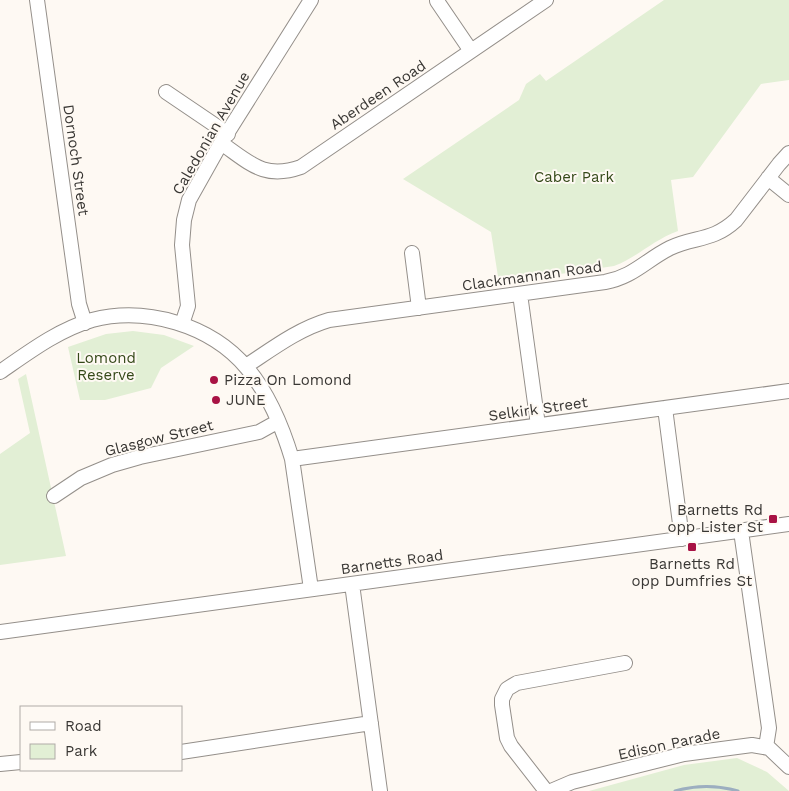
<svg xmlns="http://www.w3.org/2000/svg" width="789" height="791" viewBox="0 0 789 791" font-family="'Work Sans',sans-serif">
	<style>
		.green { fill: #e2efd5 }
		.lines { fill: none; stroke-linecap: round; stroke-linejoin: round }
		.stream { stroke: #9caec0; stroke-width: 3 }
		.minor-casing { stroke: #948f8a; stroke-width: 16 }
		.minor { stroke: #fff; stroke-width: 14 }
		.poi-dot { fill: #a81244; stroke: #fef9f3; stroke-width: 2 }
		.labels { text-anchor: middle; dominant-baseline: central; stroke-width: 4; stroke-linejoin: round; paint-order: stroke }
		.street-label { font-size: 15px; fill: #393734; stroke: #fef9f3 }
		.park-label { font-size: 15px; fill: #354919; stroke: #fef9f3 }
		.poi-label { font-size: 15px; fill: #393734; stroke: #fef9f3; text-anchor: start }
	</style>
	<rect width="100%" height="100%" fill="#fef9f3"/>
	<!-- green -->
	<path class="green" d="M664,0h125v80l-28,4 -68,93 -22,3 7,51c-25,9 -40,26 -64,35l-115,17 -8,-51 -88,-53 116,-79 7,-16 14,-10 6,7z
		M133,331l31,4 30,11 -33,22 -10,20 -46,12h-25l-12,-53 38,-13z
		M26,374l40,182 -66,9v-111l30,-21 -12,-54z
		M737,758l30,14 22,19h-200l95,-26z"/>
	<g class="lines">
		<!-- stream -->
		<path class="stream" d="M675,791c21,-6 42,-6 63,0"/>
		<defs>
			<path id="minor" d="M37,0l42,304 6,19
				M437,1l34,50
				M166,92l62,42
				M221,143c29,20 43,37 80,24l245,-167
				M768,178l21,17
				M412,253l7,55
				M520,294l18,131
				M182,324l6,-18 -6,-61 2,-25 5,-20 32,-57 90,-143
				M246,366c26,-17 52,-37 83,-46l276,-38c28,-5 41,-22 65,-34 25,-12 42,-6 66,-28l43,-56 10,-11
				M0,372c29,-20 58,-42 92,-52 54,-14 119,5 155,48 21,25 36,61 45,91l19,130
				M665,408l17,131
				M292,459l497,-68
				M54,496l27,-18 31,-13 28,-8 119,-25 18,-10
				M741,531l28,197 -3,19
				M352,584l28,207
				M0,632l789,-108
				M181,752l190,-29
				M0,764l21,-2
				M546,791l-35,-45 -4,-8 -5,-33v-6l5,-10 10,-6 108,-20
				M551,791l21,-9 112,-28 68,-9 17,3 20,19"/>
		</defs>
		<!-- minor casing -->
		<use href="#minor" class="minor-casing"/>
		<!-- minor -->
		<use href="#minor" class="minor"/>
	</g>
	<!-- markers -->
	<g class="poi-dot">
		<circle cx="214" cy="380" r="5"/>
		<circle cx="216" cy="400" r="5"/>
		<rect x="768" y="514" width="10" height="10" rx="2.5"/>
		<rect x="687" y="542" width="10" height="10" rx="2.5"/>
	</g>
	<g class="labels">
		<!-- street labels -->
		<g class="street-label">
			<text transform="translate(378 95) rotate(-34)">Aberdeen Road</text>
			<text transform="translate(211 133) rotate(-60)">Caledonian Avenue</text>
			<text transform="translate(76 160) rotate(82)">Dornoch Street</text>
			<text transform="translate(532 276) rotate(-8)">Clackmannan Road</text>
			<text transform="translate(538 409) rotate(-8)">Selkirk Street</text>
			<text transform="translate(159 438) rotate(-14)">Glasgow Street</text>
			<text transform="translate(392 562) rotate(-8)">Barnetts Road</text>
			<text transform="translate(669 744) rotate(-12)">Edison Parade</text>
		</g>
		<!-- park labels -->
		<g class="park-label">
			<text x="574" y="177">Caber Park</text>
			<text x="106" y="358">Lomond<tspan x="106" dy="17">Reserve</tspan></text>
		</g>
		<!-- poi labels -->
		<g class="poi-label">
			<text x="224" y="380">Pizza On Lomond</text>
			<text x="226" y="400">JUNE</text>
			<text x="763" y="510" text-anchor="end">Barnetts Rd<tspan x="763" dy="17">opp Lister St</tspan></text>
			<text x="692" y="564" text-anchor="middle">Barnetts Rd<tspan x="692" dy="17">opp Dumfries St</tspan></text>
		</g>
	</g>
	<!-- legend -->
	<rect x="20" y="706" width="162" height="65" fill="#fef9f3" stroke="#afaba7"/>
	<rect x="30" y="722" width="25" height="8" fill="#ffffff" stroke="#afaba7"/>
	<text x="65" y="731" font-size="15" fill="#393734">Road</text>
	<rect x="30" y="744" width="25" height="15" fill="#e2efd5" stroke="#afaba7"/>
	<text x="65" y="756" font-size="15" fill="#393734">Park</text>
</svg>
